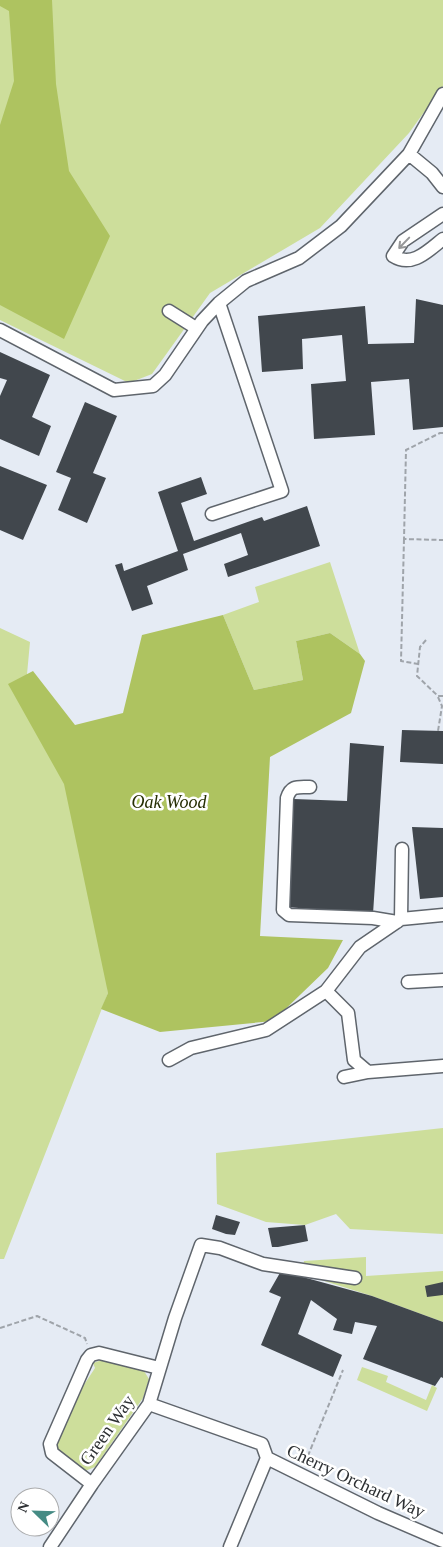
<svg xmlns="http://www.w3.org/2000/svg" width="443" height="1547" viewBox="0 0 443 1547" font-family="Georgia,serif">
	<style>
		.green { fill: #cdde9b }
		.forest { fill: #aec360 }
		.building { fill: #41474d }
		.lines { fill: none; stroke-linecap: round; stroke-linejoin: round }
		.minor-casing { stroke: #5f656c; stroke-width: 15 }
		.path { stroke: #9fa4aa; stroke-width: 2; stroke-dasharray: 5 2.5; stroke-linecap: butt }
		.minor { stroke: #fff; stroke-width: 12 }
		.oneway { stroke: #969798 }
		.labels { text-anchor: middle; dominant-baseline: central; stroke-width: 5; stroke-linejoin: round; paint-order: stroke }
		.park-label { font-size: 18px; font-style: italic; fill: #272f04; stroke: #fff }
		.street-label { font-size: 18px; fill: #2c2f32; stroke: #fff }
	</style>
	<rect width="100%" height="100%" fill="#e5ebf4"/>
	<!-- green -->
	<path class="green" d="M0,0h443v86l-34,47 -89,95 -110,65 -58,81 -23,9 -129,-63z
		M330,562l30,92 -30,-21 -34,8 7,39 -49,10 -31,-75 36,-13 -4,-15z
		M0,628l30,14 -4,43 67,99 15,209 -104,266h-4z
		M443,1128v106l-93,-5 -14,-15 -31,11 -39,-3 -49,-18 -1,-51z
		M366,1257v19l77,-5v51l-71,-26 -70,-22 2,-13z
		M105,1359l34,9 5,3 5,8 -6,19 -48,69 -10,4 -27,-21 -1,-6 21,-50 17,-26 -2,-5z
		M362,1367l26,9 -2,6 40,18 6,-15 5,3 -10,23 -70,-31z"/>
	<!-- forest -->
	<path class="forest" d="M0,0h52l4,84 13,87 41,65 -46,103 -64,-34v-180l14,-44 -5,-70 -9,-5z
		M223,615l31,75 49,-10 -7,-39 34,-8 30,21 5,7 -14,52 -81,44 -10,179 83,4 -15,28 -55,53 -113,11 -59,-23 7,-16 -44,-209 -56,-100 25,-13 42,54 48,-12 19,-78z"/>
	<!-- building -->
	<path class="building" d="M416,299l27,6v122l-30,3 -4,-51 -38,3 4,53 -61,4 -3,-55 35,-3 -4,-46 -40,4 1,30 -41,3 -4,-56 107,-10 3,38 46,-1z
		M0,352l50,23 -18,42 19,9 -12,30 -39,-17v-43l7,-16 -7,-2z
		M85,402l32,14 -24,57 13,5 -19,45 -29,-13 13,-32 -15,-6z
		M0,466l47,19 -24,55 -23,-10z
		M201,477l6,17 -26,9 13,38 68,-24 2,4 43,-15 13,40 -92,31 -4,-13 24,-9 -7,-22 -58,21 5,16 -41,16 6,18 -21,7 -17,-46 7,-2 2,8 54,-20 -20,-59z
		M402,730l41,1v33l-43,-2z
		M350,743l34,3 -11,168 -87,-7 8,-108 53,2z
		M412,827l31,1v69l-23,2z
		M216,1215l24,7 -5,13 -9,-1 -14,-5z
		M305,1225l3,16 -30,6h-6l-4,-19z
		M281,1271l91,25 71,26v56l-2,-1 -6,9 -72,-27 14,-33 -22,-4 -3,12 -19,-4 4,-11 -26,-19 -13,34 44,21 -9,22 -72,-32 20,-48 -12,-5z
		M443,1282v13l-16,2 -2,-11z"/>
	<g class="lines">
		<defs>
			<path id="minor" d="M409,154l23,19 11,14
				M443,214l-40,27 -10,15c19,12 35,-5 50,-17
				M169,311l27,17
				M0,330l114,60 39,-4 12,-11 37,-54 17,-18 27,-22 53,-23 42,-32 68,-72 34,-60
				M212,514l70,-23 -63,-188
				M310,787c-12,0 -19,-2 -23,11l-4,112 6,5 84,3 24,4
				M401,919l1,-70
				M408,982l35,-2
				M326,991l22,22 6,47 14,12 75,-6
				M169,1060l22,-12 75,-18 60,-39 34,-44 41,-28 42,-4
				M344,1077l24,-5
				M149,1404l113,40 5,14 111,55 65,28
				M92,1484l-40,-31 -2,-9 37,-84 4,-5 8,-2 60,15
				M50,1547l42,-63 57,-80 26,-86 26,-73 19,3 43,16 92,14
				M230,1547l37,-89"/>
		</defs>
		<!-- minor casing -->
		<use href="#minor" class="minor-casing"/>
		<!-- path -->
		<path class="path" d="M443,433h-3l-34,17 -2,89 39,1
			M404,539l-3,122 17,3
			M426,640l-6,7 -3,29 21,20h5
			M438,697l4,9 -4,25
			M0,1328l37,-12 48,22 2,6
			M305,1463l38,-93"/>
		<!-- minor -->
		<use href="#minor" class="minor"/>
	</g>
	<!-- one-way arrows -->
	<defs><path id="oneway-shaft" d="M-6 0H5M1.5-3L5.5 0L1.5 3" fill="none" stroke-width="1.6" stroke-linecap="round" stroke-linejoin="round" transform="scale(1.25)"/></defs>
	<use class="oneway" href="#oneway-shaft" transform="translate(404 243) rotate(134)"/>
	<g class="labels">
		<!-- park labels -->
		<g class="park-label">
			<text x="169" y="802">Oak Wood</text>
		</g>
		<!-- street labels -->
		<g class="street-label">
			<text transform="translate(107 1430) rotate(-55)">Green Way</text>
			<text transform="translate(356 1481) rotate(25)">Cherry Orchard Way</text>
		</g>
	</g>
	<!-- north arrow -->
	<g transform="translate(35 1512) rotate(293)"><circle r="24" fill="#ffffff" stroke="#abacad"/>
	<path d="M0-4L9 19L0 12L-9 19Z" fill="#458b84"/>
	<text y="-8" font-size="14" font-weight="bold" text-anchor="middle" fill="#2c2f32">N</text>
	</g>
</svg>
